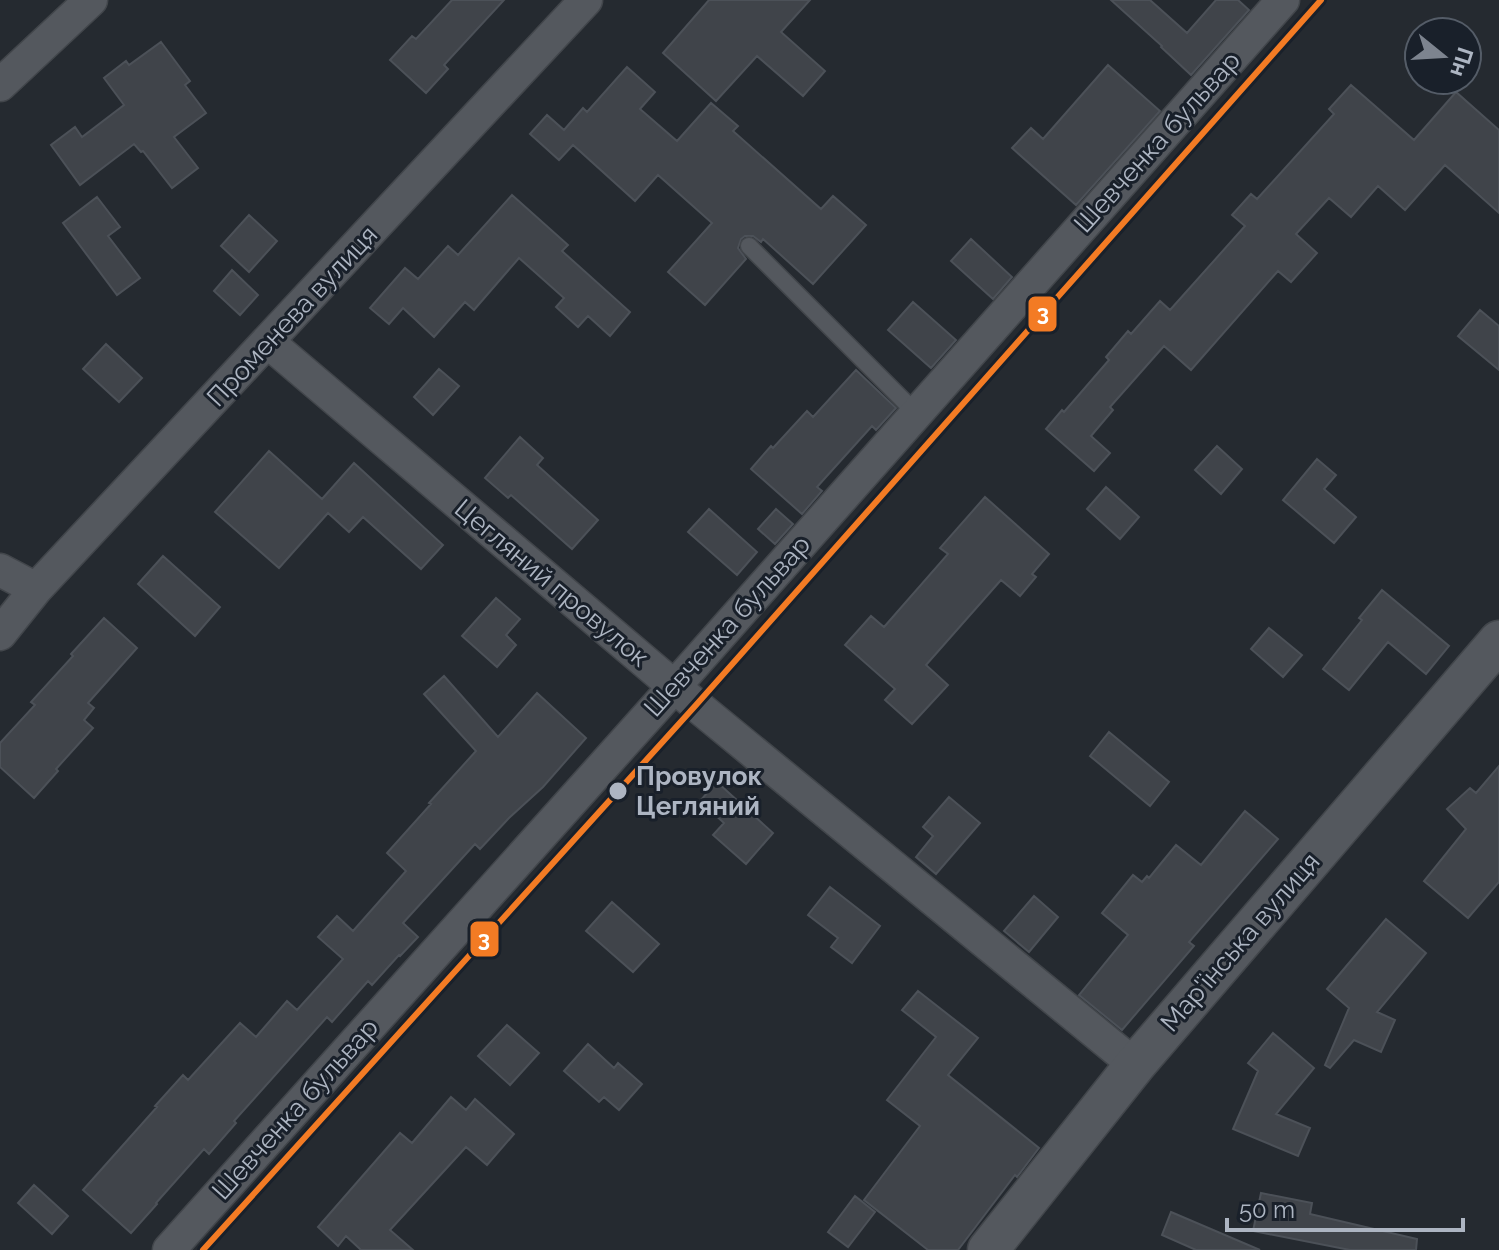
<svg xmlns="http://www.w3.org/2000/svg" width="1499" height="1250" viewBox="0 0 1499 1250" font-family="Raleway,sans-serif">
	<style>
		.building { fill: #40444a; stroke: #4c5158; stroke-width: 2 }
		.lines { fill: none; stroke-linecap: round; stroke-linejoin: round }
		.service-casing { stroke: #42464b; stroke-width: 19 }
		.minor-casing { stroke: #42464b; stroke-width: 35 }
		.tertiary-casing { stroke: #42464b; stroke-width: 43 }
		.service { stroke: #54585e; stroke-width: 16 }
		.minor { stroke: #54585e; stroke-width: 32 }
		.tertiary { stroke: #54585e; stroke-width: 40 }
		.tram-1-casing { stroke: #19202a; stroke-width: 12 }
		.tram-1 { stroke: #f37b24; stroke-width: 6 }
		.stop-dot { fill: #adb5c2; stroke: #19202a; stroke-width: 3 }
		.labels { text-anchor: middle; dominant-baseline: central; stroke-width: 6; stroke-linejoin: round; paint-order: stroke }
		.street-label { font-size: 26px; fill: #adb5c2; stroke: #19202a }
		.stop-label { font-size: 26px; font-weight: bold; fill: #adb5c2; stroke: #19202a; text-anchor: start }
		.line-badge { stroke: #19202a; stroke-width: 3 }
		.badge-label { font-size: 22px; text-anchor: middle; font-weight: bold; fill: #fff }
	</style>
	<rect width="100%" height="100%" fill="#252a30"/>
	<!-- building -->
	<path class="building" d="M452,0h52l-60,65 4,4 -22,24 -36,-33 22,-24 4,3z
		M709,0h101l-29,32 44,39 -22,25 -46,-40 -41,45 -53,-48z
		M1111,0h39l37,33 29,-33h22l11,10 -58,65 -30,-28 1,-1z
		M161,42l29,39 -5,4 21,28 -32,24 24,31 -26,20 -29,-37 -2,1 -7,-8 -54,41 -29,-40 24,-18 7,10 42,-32 -20,-27 22,-17 3,4z
		M1108,65l52,46 -84,94 -64,-57 19,-20 12,11z
		M627,67l28,25 -15,17 37,32 34,-38 27,23 -5,5 88,78 12,-13 33,29 -53,59 -50,-45 -2,3 -8,-6h-8l-4,3 -3,9 8,11 -41,46 -37,-33 44,-49 -54,-48 -23,26 -62,-56 -14,15 -29,-26 17,-19 17,15 19,-22 4,4z
		M1351,85l63,55 42,-48 43,38v83l-54,-48 -40,45 -27,-24 -27,31 -22,-19 -33,36 21,19 -26,29 -13,-11 -87,99 -27,-24 -54,61 3,3 -22,26 19,17 -16,18 -48,-42 16,-19 2,2 45,-52 -3,-3 22,-26 3,3 29,-33 10,9 75,-84 -13,-11 19,-21 6,5 77,-85 -5,-5z
		M512,195l56,50 -6,6 68,61 -20,24 -22,-20 -10,11 -22,-20 8,-9 -45,-40 -45,52 -9,-8 -31,35 -31,-29 -14,16 -19,-16 35,-40 13,11 30,-33 10,9z
		M97,197l23,30 -12,9 32,42 -23,17 -54,-72z
		M249,215l28,26 -28,31 -28,-26z
		M971,239l41,38 -19,22 -42,-38z
		M232,270l26,25 -18,20 -26,-24z
		M913,302l43,38 -25,28 -43,-38z
		M1480,310l19,16v44l-41,-34z
		M106,344l36,34 -23,24 -36,-33z
		M439,369l20,17 -26,29 -19,-18z
		M856,370l40,38 -20,22 -4,-4 -55,61 5,4 -20,23 -51,-45 20,-23 2,2 34,-37 6,6z
		M520,437l23,21 -6,7 61,55 -26,29 -61,-54 -3,3 -23,-20z
		M1217,446l25,23 -21,25 -26,-24z
		M269,451l53,48 32,-36 89,82 -22,24 -58,-52 -14,15 -21,-19 -49,55 -64,-56z
		M1317,459l19,16 -12,14 32,28 -22,26 -51,-43z
		M1106,487l33,30 -19,22 -33,-30z
		M985,497l64,57 -17,20 4,3 -16,19 -19,-16 -75,85 22,20 -36,39 -27,-24 10,-11 -50,-44 26,-29 13,11 64,-73 -8,-6z
		M709,509l48,43 -20,23 -49,-43z
		M776,509l17,15 -18,20 -17,-15z
		M163,556l57,51 -25,29 -57,-52z
		M1382,590l67,56 -23,28 -38,-32 -39,48 -26,-21 39,-49 -3,-2z
		M496,598l24,21 -14,16 10,10 -19,22 -35,-31z
		M104,618l33,30 -49,55 6,5 -10,12 9,8 -37,41 2,2 -24,27 -34,-31v-24l35,-38 -4,-3 42,-46 -2,-2z
		M1269,628l33,27 -19,22 -32,-28z
		M444,676l54,61 39,-44 49,45 -43,49 -34,31 -29,31 -5,-5 -72,79 15,14 -18,19 -1,-1 -27,30 -4,-4 -36,41 -5,-5 -93,104 2,2 -27,31 -5,-5 -48,54 1,1 -26,29 -48,-43 74,-83 -2,-1 28,-31 5,5 52,-57 16,14 31,-36 10,9 46,-51 -25,-22 19,-21 16,15 53,-60 -19,-18 44,-49 -2,-1 47,-52 -52,-57z
		M1109,732l60,50 -19,24 -60,-50z
		M1499,766v116l-31,36 -44,-37 42,-52 -19,-20 23,-21 6,5z
		M717,782l56,51 -27,31 -33,-29 11,-12 -24,-22z
		M949,797l31,26 -44,51 -20,-17 17,-21 -10,-9z
		M1245,811l33,28 -89,103 5,4 -72,84 -43,-35 49,-60 -26,-22 31,-38 9,7 5,-6 2,2 27,-33 25,20z
		M830,887l50,39 -28,37 -21,-16 7,-9 -30,-23z
		M1034,896l24,21 -29,35 -25,-21z
		M612,902l47,42 -26,28 -47,-41z
		M1386,919l40,34 -49,59 18,8 -14,32 -27,-12 -24,28 -5,-3 24,-57 -22,-19z
		M918,991l60,47 -30,37 91,73 -22,29 -2,-2 -57,75h-30l-64,-50 56,-74 -33,-26 49,-63 -34,-27z
		M507,1025l32,28 -29,32 -32,-29z
		M1273,1033l41,35 -38,46 34,14 -12,28 -65,-27 25,-58 -10,-8z
		M588,1044l26,24 4,-5 24,21 -23,26 -15,-13 -5,5 -35,-31z
		M451,1097l15,13 9,-11 39,35 -27,31 -21,-18 -76,83 23,20h-52l-15,-14 -8,10 -20,-19 82,-94 12,10z
		M34,1185l34,31 -16,18 -34,-31z
		M1261,1193l51,10 -2,11 107,25 -1,11h-66l-97,-19z
		M855,1196l20,16 -27,35 -20,-15z
		M1171,1212l89,38h-64l-34,-15z"/>
	<g class="lines">
		<defs>
			<path id="service" d="M749,246l167,167"/>
			<path id="minor" d="M0,85l91,-85
				M268,342l428,363 439,360
				M0,570l36,19
				M0,634l36,-45 550,-589
				M169,1250l505,-563 609,-687"/>
			<path id="tertiary" d="M988,1250l147,-185 364,-424"/>
		</defs>
		<!-- service casing -->
		<use href="#service" class="service-casing"/>
		<!-- minor casing -->
		<use href="#minor" class="minor-casing"/>
		<!-- tertiary casing -->
		<use href="#tertiary" class="tertiary-casing"/>
		<!-- service -->
		<use href="#service" class="service"/>
		<!-- minor -->
		<use href="#minor" class="minor"/>
		<!-- tertiary -->
		<use href="#tertiary" class="tertiary"/>
		<defs>
			<path id="tram-1" d="M203,1250l493,-545 625,-705"/>
		</defs>
		<!-- tram-1 casing -->
		<use href="#tram-1" class="tram-1-casing"/>
		<!-- tram-1 -->
		<use href="#tram-1" class="tram-1"/>
	</g>
	<!-- markers -->
	<circle class="stop-dot" cx="618" cy="791" r="10"/>
	<g class="labels">
		<!-- street labels -->
		<g class="street-label">
			<text transform="translate(1157 142) rotate(-48)">Шевченка бульвар</text>
			<text transform="translate(292 316) rotate(-47)">Променева вулиця</text>
			<text transform="translate(552 583) rotate(40)">Цегляний провулок</text>
			<text transform="translate(727 626) rotate(-48)">Шевченка бульвар</text>
			<text transform="translate(1240 942) rotate(-49)">Мар'їнська вулиця</text>
			<text transform="translate(295 1109) rotate(-48)">Шевченка бульвар</text>
		</g>
		<!-- stop labels -->
		<g class="stop-label">
			<text x="636" y="776">Провулок<tspan x="636" dy="30">Цегляний</tspan></text>
		</g>
	</g>
	<g class="line-badge">
		<rect x="1027" y="295" width="31" height="38" rx="8" fill="#f37b24"/>
		<rect x="469" y="920" width="31" height="38" rx="8" fill="#f37b24"/>
	</g>
	<g class="badge-label">
		<text x="1043" y="321">3</text>
		<text x="484" y="947">3</text>
	</g>
	<!-- north arrow -->
	<g transform="translate(1443 56) rotate(108)"><circle r="38" fill="#19202a" stroke="#545c67" stroke-width="2"/>
	<path d="M0-6L14 30L0 20L-14 30Z" fill="#7d848f"/>
	<text y="-12" font-size="22" font-weight="bold" text-anchor="middle" fill="#adb5c2">Пн</text>
	</g>
	<!-- scale -->
	<path d="M1227 1218v12h236v-12" fill="none" stroke="#adb5c2" stroke-width="4"/>
	<text x="1239" y="1218" font-size="24" fill="#adb5c2" stroke="#19202a" stroke-width="6" paint-order="stroke">50 m</text>
</svg>
